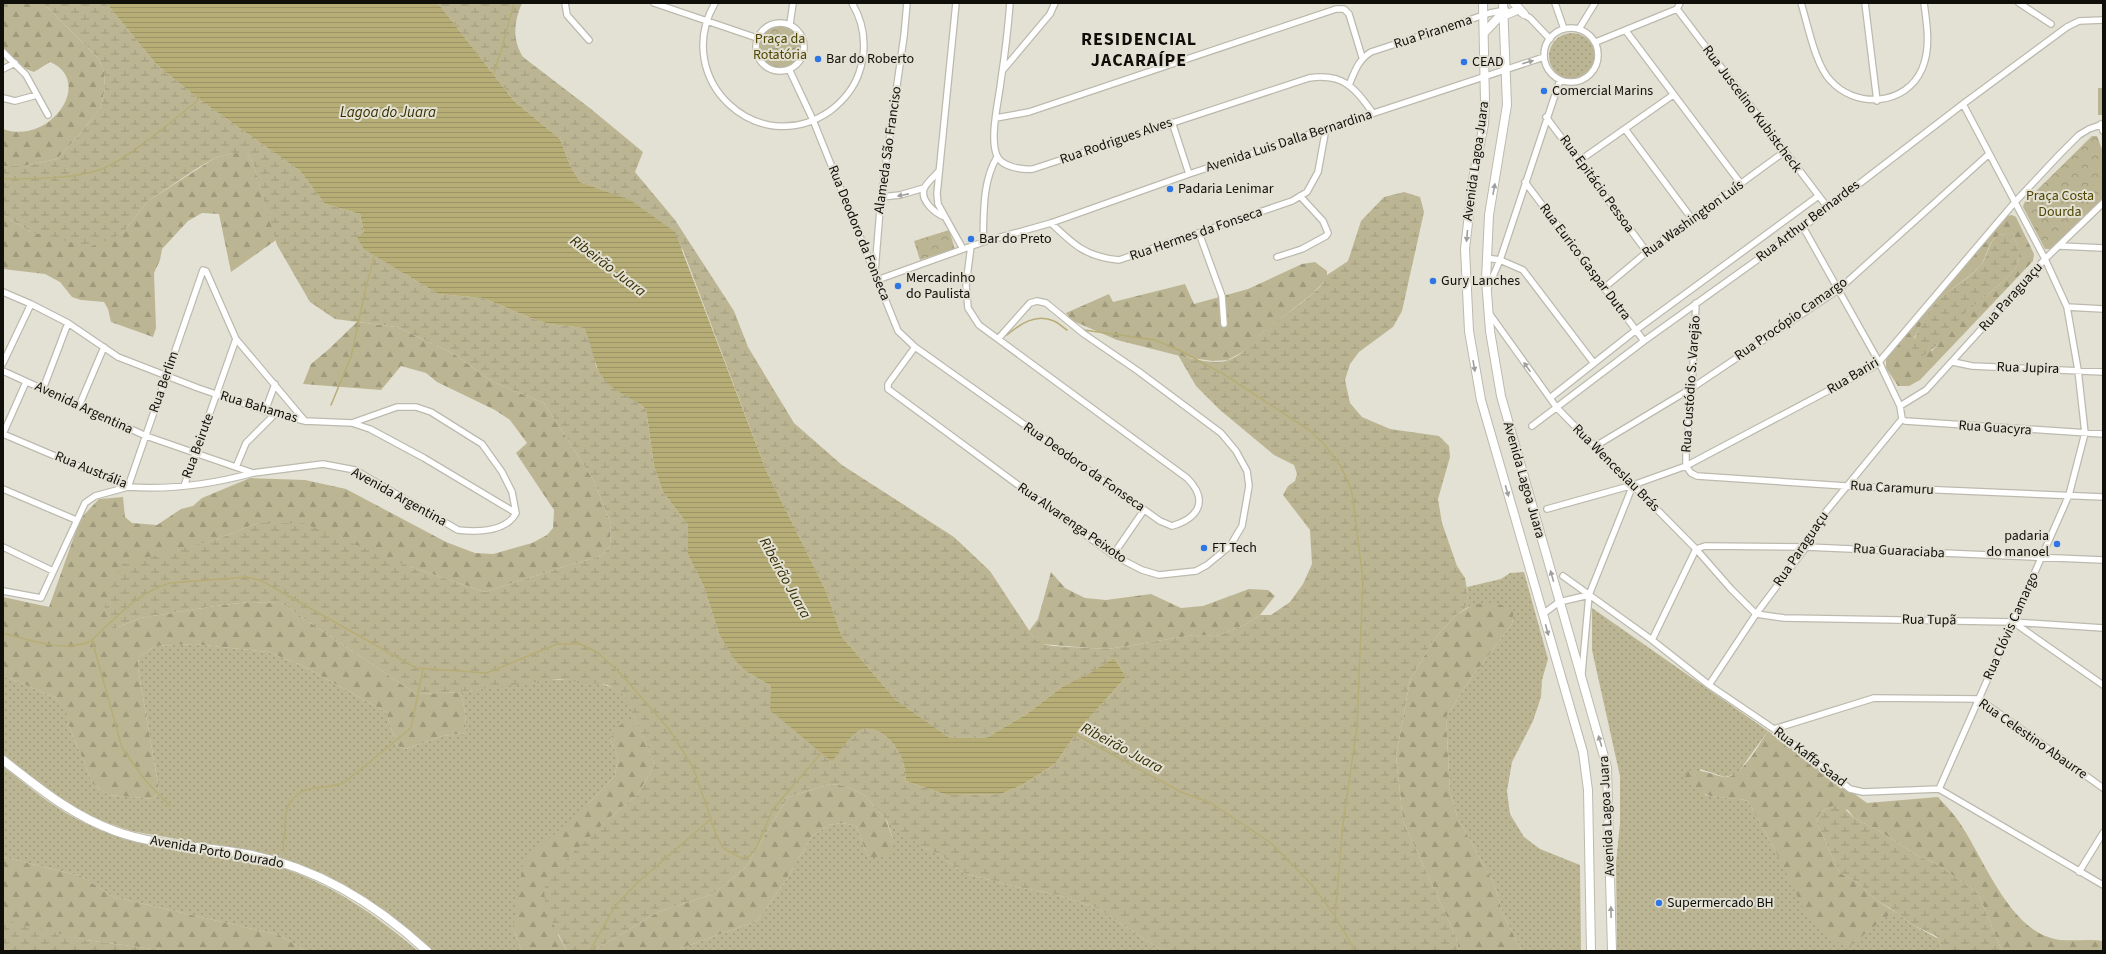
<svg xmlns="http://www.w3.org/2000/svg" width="2106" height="954" viewBox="0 0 2106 954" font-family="'Source Sans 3',sans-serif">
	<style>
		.grass { fill: url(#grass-dots) }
		.forest { fill: url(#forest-firs); fill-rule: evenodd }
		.wetland { fill: url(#wetland-marsh) }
		.park { fill: url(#park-crowns) }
		.pitch { fill: #bcb593 }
		.water { fill: url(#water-rules) }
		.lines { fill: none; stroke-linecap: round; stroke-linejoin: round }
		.stream { stroke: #b7ad77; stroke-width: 1.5 }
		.minor-casing { stroke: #bcbaae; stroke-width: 8 }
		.secondary-casing { stroke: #bcbaae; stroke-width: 10 }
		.minor { stroke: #fff; stroke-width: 5.5 }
		.secondary { stroke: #fff; stroke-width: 8 }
		.oneway { fill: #9f9f9d }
		.poi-dot { fill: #2d76e3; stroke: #e3e1d4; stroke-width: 1.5 }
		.labels { text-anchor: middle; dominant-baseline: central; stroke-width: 4; stroke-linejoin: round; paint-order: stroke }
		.street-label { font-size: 14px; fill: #0f0e09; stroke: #e3e1d4 }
		.park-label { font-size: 14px; fill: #504500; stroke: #e3e1d4 }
		.poi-label { font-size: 14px; fill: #0f0e09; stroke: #e3e1d4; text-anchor: start }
		.water-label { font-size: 15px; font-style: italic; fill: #362e01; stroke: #e3e1d4 }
		.district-label { font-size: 18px; font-weight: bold; letter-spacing: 1px; fill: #0f0e09; stroke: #e3e1d4 }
	</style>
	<defs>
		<pattern id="grass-dots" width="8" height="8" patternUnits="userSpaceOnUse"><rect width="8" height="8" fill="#bcb593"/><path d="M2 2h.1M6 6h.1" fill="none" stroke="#a09a7d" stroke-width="1.8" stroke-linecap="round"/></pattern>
		<pattern id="forest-firs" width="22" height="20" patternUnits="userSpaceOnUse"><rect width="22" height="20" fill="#bcb593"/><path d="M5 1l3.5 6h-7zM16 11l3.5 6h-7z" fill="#a09a7d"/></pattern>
		<pattern id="wetland-marsh" width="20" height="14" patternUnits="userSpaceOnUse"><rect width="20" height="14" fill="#bcb593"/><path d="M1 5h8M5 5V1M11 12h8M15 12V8" fill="none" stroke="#a09a7d"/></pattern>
		<pattern id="park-crowns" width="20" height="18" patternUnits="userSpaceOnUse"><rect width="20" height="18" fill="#bcb593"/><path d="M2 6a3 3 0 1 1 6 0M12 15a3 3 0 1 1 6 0" fill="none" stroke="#a09a7d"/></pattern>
		<pattern id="water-rules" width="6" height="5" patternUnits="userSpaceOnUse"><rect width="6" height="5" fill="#b7ad77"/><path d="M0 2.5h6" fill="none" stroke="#9c9466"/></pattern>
	</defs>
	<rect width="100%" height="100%" fill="#e3e1d4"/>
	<!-- grass -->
	<path class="grass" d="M1549 56a23 23 0 1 1 46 0a23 23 0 1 1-46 0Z
		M1524,572l24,87 -6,21 -1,17 -8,24 -21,41 -5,29 3,23 14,23 16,12 40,16 1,86h-59l-19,-37 -9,-30 -37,-68 -7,-24 -4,-75 23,-36 43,-57 2,-12 -41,-7 -8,4 3,-14 -1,-8 34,-8 9,-6z
		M1592,608l176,123 -31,43 -12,3 -25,-8 5,26c14,3 29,2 43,6l31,57 68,89 47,-36 19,14 26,14 3,12h-325l-1,-88 4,-40v-47l-28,-126z
		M194,644l74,8 33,13 85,47 11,34 9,3 36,-13 24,-3 -1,-21 -4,-20c43,-6 124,-26 162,2 6,5 9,18 12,25h-6l-19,20 8,19 -3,18 -26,27 -76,126 9,22h-90l-42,-35 -35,-24 -120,-43 -104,-18 -40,-14 -18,-10 -28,-18 -42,-35v-76h6l47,20 10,9 3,19 24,58 16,11 44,4 6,-9 -21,-122 1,-11 16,-11z
		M3,766c26,21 53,44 84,58 60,27 127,24 189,42 55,17 100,49 142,85h-112l-27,-16 -165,-38 -33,-21 -78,-19z
		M887,821l36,26 17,8 23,18 54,14 37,7 43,14 66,43h-490l84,-30 29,-41 26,-44 17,-11 13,-2 14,3 12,31 26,-15z"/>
	<!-- forest -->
	<path class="forest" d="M3,3h40l56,56 5,13 1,16 -4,19 -22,28 -22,24 -33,7h-21v-37c47,17 92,-48 47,-67l-16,10 -8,-3 -23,-19z
		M233,153h14l6,10 23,77 -45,32 -12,-58 -17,-1 -14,8 -26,28 -2,11 -6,13 2,55 -3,9 -42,-15 -3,-13 -4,-7 -23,-2 -9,-3 -12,-15 -15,-8 -42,-5v-54l28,17 91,2 26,-33 67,-43z
		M2012,215l4,2 18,37 -1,7 -113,119 -11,6h-11l-12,-18v-11l120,-141zM2011,234c7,10 11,20 6,31 -7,15 -42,38 -55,50 -11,11 -20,24 -30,36l-18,-13c8,-14 16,-32 30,-43 12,-10 25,-17 36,-29 7,-9 9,-27 19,-31 3,-1 8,0 12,-1z
		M1315,262l12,9v8l-16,16 -49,38 -16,17 -18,10 -15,1 -29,-4 -67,-17 -46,-20 -5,-7 43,-19 4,8 72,-18 9,20 54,-15 54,-25z
		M357,322l40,5 57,27 39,28 51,21 50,78 17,43 -1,22 -9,10 -35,10 -81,26 -74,-25 -154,-44 -39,16 -31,9 -71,80 24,-10 82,-13 28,-3 31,1 135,91 45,-2 4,20 1,21 -24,3 -36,13 -9,-3 -11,-34 -85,-47 -33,-13 -74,-8 -39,2 -16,11 -1,11 21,122 -6,9 -44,-4 -16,-11 -24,-58 -4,-19 -9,-9 -47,-20h-6v-81l46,10 27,-76 6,-14 17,-18 24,-2 2,20 7,6 25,2 24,-16 12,-3 9,-8 48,-20 55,2 41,9 100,53 29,11 18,1 39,-11 15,-8 6,-7 1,-18 -38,-57 11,-10 -17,-23 -15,-10 -58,-28 -11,-9 -25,-7 -20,24 -78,-6 8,-20 18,-15z
		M1051,572l14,16 20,10 21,2 45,-6 30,14 22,-2 46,-17 19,1 7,6 -15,19 -15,10 -29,11 -22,-1 -86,14 -18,-1 -49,-4 -7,-6 -5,-7 9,-12z
		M1488,602l13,3 13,7 -2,12 -43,57 -23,36 4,75 7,24 37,68 9,30 19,37h-63l-3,-14 -53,-116 -7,-65 14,-76 25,-42 21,-23 17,-10z
		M629,719h6l20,45 -17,30 -30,25 -50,116 9,16h-45l-9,-22 10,-67 66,-59 26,-27 3,-18 -8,-19 9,-13z
		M1768,731l99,72 71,-6c9,10 18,19 25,31 21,33 47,99 88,110 16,5 35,0 52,3v10h-101l-24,-58 -43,-30 -17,-7 -39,-25 -25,-13 -6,-8 -15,-4c-10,4 -15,6 -16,17l23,50 17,9 20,19 17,10 -47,37 -11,-7 -29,-25 -28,-58 -31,-57c-26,-7 -45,3 -63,-24l2,-6c17,-2 22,3 37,6 16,3 36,-34 44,-46z
		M831,784l15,2 18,9 22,25 8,22 -2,11 -8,4h-16l-12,-31 -14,-3 -13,2 -17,11 -26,44 -29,41 -84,30h-80l65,-39 55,-18 33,-27 42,-70z
		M3,857l78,19 33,21 165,38 27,16h-138l-82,-11 -76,-17 -7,-3z"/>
	<!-- wetland -->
	<path class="wetland" d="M43,3h63l51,62 43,35 100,71 25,33 35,10 4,18 41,42 33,20 45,4 48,20 18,6 35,4 7,14 5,24 7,12 43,31 8,57 9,26 25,33v30l16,32 15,47 28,38 24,14 46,62 15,14c8,-10 17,-28 29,-32 18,-7 38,17 42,32 2,6 2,13 3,19l41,14 54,-1 21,-9 33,-21 25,-36 46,-51 -12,-19 -25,17 -27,12 -34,26 -42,25h-36l-54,-38 -54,-63 -16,-46 -60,-121 -83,-220 -30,-31 -24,-19 -49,-18 -10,-17 -10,-26 -46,-38 -76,-98h84c-8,18 -10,37 1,54l68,52 52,43 -8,20 40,48 59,91 14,36 46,76 48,42 112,72 36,34 44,67 8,6 11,2 55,3 86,-14 22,1 29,-11 15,-10h11l19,-13 13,-18 9,-20 -2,-34 -27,-35 5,-9 7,-5 2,-7 -3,-9 -20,-10 -54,-45 -24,-24 -18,-31c14,4 37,10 51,5 15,-6 22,-17 33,-27 12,-12 64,-43 65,-58l21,-14 13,-40 23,-24 20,-5 16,5 4,15 -22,99 -9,16 -34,25 -9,12 -5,16 5,23 12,14 28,12 49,7 10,10 1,11 -12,42 4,24 15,43 8,12 3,17 -3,14 -9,6 -21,23 -25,42 -14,76 7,65 53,116 3,14h-296l-66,-43 -43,-14 -37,-7 -54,-14 -23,-18 -17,-8 -18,-11 -18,-15 -23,-26 -18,-9 -15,-2 -43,13 -42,70 -33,27 -55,18 -65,39h-26l-21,-41 -2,-20 5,-14 59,-57 30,-25 17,-30 -31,-69 -17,-10 -48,-6 -98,13 -45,2 -135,-91 -31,-1 -28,3 -82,13 -24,10h-4l-8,-19 6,-20 12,-25 96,-25 39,-16h46l108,44 74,25 81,-26 35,-10 9,-10 1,-22 -17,-43 -50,-78 -51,-21 -39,-28 -57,-27 -62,-8 -25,-17 -33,-57 -24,-82 -6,-10h-14l-18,5 -19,11 -48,32 -26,33 -32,13 -59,-15 -28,-17v-49h21l33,-7 22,-24 22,-28 4,-19 -1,-16 -5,-13z
		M2011,234c7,10 11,19 6,31 -6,14 -42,38 -54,50 -14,14 -23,32 -41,41l-10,-6c2,-17 18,-44 32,-55 12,-10 26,-17 36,-29 8,-9 9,-27 19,-31 3,-1 8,-1 12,-1z
		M1833,806h9l12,12 25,13 39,25 17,7 43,30 24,58h-60l-3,-12 -3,-3 -23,-11 -23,-17 -13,-7 -20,-19 -17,-9 -23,-50c1,-11 6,-13 16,-17z
		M3,920l83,20 82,11h-165z"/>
	<!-- park -->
	<path class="park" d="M758 47a22 22 0 1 1 44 0a22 22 0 1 1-44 0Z
		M2092,136h5l6,16v47l-53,50h-5l-22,-42 1,-4z
		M949,230l6,19 -35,11 -6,-19z"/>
	<!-- pitch -->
	<path class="pitch" d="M2098,88h5v27h-5z"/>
	<!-- water -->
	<path class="water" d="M106,3h332l76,98 46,38 10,26 10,17 50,18 45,32 91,238 60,121 16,46 54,63 54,38h36l42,-25 34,-26 27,-13 25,-16 12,19 -46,51 -25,36 -33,21 -21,9 -54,1 -41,-14c-1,-6 -1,-13 -3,-19 -4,-15 -24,-39 -42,-32 -12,5 -21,22 -29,32l-62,-52 1,-24 -24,-14 -12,-12 -16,-26 -15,-47 -16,-32v-30l-25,-33 -9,-26 -8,-57c-13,-11 -32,-17 -43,-31 -9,-11 -11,-35 -19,-50l-35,-4 -18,-6 -48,-20 -45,-4 -74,-45 -7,-11 7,-6 -4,-18 -35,-10 -25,-33 -100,-71 -43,-35z"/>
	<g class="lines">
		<!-- stream -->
		<path class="stream" d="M493,76l8,-25 13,-48
			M3,179c27,0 76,0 101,-11 29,-13 66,-46 92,-66l3,-5
			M1084,330l71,10 26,11 44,24 84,55 14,13 17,22 7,14 5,14 11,87 -6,147 -14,97 -8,92
			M1007,335c13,-11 29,-22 47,-14 5,2 8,6 13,9
			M331,405l20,-48 15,-70 9,-33
			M3,633c27,7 61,20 88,8 25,-23 45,-48 79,-58l77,-6 15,4 154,87 71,5 70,-29h23l17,8 24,22 47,54 25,39 23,67 7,14 18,10 7,-1 7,-6 18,-42 50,-58
			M92,640l30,108 23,32 25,26
			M1075,734l106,58 30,11 60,40 41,42 23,31 20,35
			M284,851c-3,-10 2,-15 1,-24 0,-13 0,-19 9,-29 14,-16 33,-7 51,-16l66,-54 12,-59
			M590,951l25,-45 22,-23 74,-64"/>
		<defs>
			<path id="minor" d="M565,3l2,12 22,25
				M654,3l103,35
				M715,3c-44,76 43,158 115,108 13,-10 24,-23 29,-38 8,-24 6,-48 -7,-70
				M956,3l-19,191 1,10 25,45
				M1010,3c-2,26 -5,51 -9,77 -2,20 -12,57 -4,76 5,11 25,14 36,13l276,-91c34,-5 45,9 64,35
				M1555,3l9,26
				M1801,3c7,22 14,61 29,77 25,29 76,26 92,-11 9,-21 5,-44 2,-66
				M1865,3l12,98
				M2019,3l32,21
				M1677,9l151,199
				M1521,13l9,5 20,21
				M756 47a24 24 0 1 1 48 0a24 24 0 1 1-48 0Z
				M790,24l3,-21
				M1544 55a27 27 0 1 1 54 0a27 27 0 1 1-54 0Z
				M1579,29l16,-26
				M1626,31l115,153
				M1596,42l81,-33 3,-6
				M3,52l23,23 22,40
				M3,69l12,-6
				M789,69l24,51 85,211 17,16 245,174 12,5c27,-8 37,-26 15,-48l-208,-153 -11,-17 -2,-23 5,-39
				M1003,70l47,-56 5,-11
				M1349,85c6,-14 9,-25 22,-33l119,-39 16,-3
				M3,98l12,3 22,-6
				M1546,117l101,135
				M996,118l33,-6 307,-103h8l5,5 13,43
				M1172,122l17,52
				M2101,124l2,7
				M1625,129l67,90
				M1579,161l94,-66
				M938,172c-4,5 -12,11 -14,17 -4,12 12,25 21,28
				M1525,182l119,159
				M881,197l19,-2 24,-7
				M1051,223c23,22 35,34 68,37l173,-59 15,-9 11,-20 8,-44
				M1803,227l76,135 21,44 2,13 3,2 198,13
				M1199,233l23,63 2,28
				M983,242c1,-28 -1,-60 14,-85
				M2060,246l43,2
				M1277,257l25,-8 24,-13 2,-3 -5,-12 -23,-25
				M1486,258l14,2 23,10 70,92
				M875,271l6,-74 23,-161 3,-33
				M877,280l106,-38 68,-19 138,-49 355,-117
				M1488,288l12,-28 60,-180
				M1604,288l43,-36 137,-100
				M3,292l28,12 37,19 50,34 80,31 67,23 40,10 47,2 18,6 54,29 92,55
				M1696,303l-4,85 -6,65v13l5,7 6,3 149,10 257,11
				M2067,307l36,2
				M1489,313l68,95 139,141 35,40 25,25 28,4 229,4 90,6
				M915,347l-27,37v5l225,166 29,15 17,5 37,-4 11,-6 23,-19 12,-20 7,-40 -2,-15 -11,-20 -15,-18 -83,-62 -54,-37 -38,-31 -9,-2 -7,2 -32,36
				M1953,362l19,4 131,6
				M3,363l28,-59
				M3,371l143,65 107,37 70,-9 32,6 103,60c19,2 48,2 58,-17l-4,-21 -10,-20 -20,-28 -51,-32 -15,-5h-19l-45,16
				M43,389l25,-66
				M1550,398l86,-68 181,-133
				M79,406l25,-59
				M1900,406l26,-16 119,-131 58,-56
				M265,411l10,-27
				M1532,426l112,-85 159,-114 160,-123 104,-77 12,-6 24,-1
				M3,434l125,53c42,3 85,-3 125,-14
				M3,434l23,-52
				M1594,447l98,-59 146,-98 151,-136
				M236,467l10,-24 29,-29
				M184,486l52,-147
				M128,487l75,-217 3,1 30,68 69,82
				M3,489l73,31
				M1547,509l86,-24 53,-19 187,-99 6,-5 136,-160 45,-48 19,-19 10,-6 14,-5
				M3,547l50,24
				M1113,555l31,-45
				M1563,576l89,64 57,45 65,44 76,60 13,3 76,-3 164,96
				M3,591l38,7 44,-95 10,-7 33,-9
				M1543,614l16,-12 30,-7
				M2013,622l90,63
				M1652,640l44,-91 9,-3 101,1 297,13
				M1582,673l7,-78 44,-110
				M1709,685l47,-71 50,-67 18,-33 78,-95
				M1774,729l100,-31 105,1 124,89
				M1939,789l130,-294 16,-62 -7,-63 -11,-63 -22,-48 -82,-155
				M2079,872l24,-39"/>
			<path id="secondary" d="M1483,3l2,99 -1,22 -11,55 -8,70 4,82 12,69 102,352 5,38 3,161
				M1503,3l4,102 -18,110 -3,65 4,51 11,65 106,371 5,184
				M1514,3l10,11
				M1484,33l14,-15 17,-7
				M3,760c36,28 68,55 112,71 41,15 88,15 131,23 69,12 130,50 181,97"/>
		</defs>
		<!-- minor casing -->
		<use href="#minor" class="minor-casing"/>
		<!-- secondary casing -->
		<use href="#secondary" class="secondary-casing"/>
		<!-- minor -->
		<use href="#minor" class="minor"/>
		<!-- secondary -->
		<use href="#secondary" class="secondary"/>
	</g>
	<!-- one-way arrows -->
	<defs><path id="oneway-solid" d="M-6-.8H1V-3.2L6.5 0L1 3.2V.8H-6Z"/></defs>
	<g class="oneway">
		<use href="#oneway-solid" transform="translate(1528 62) rotate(-16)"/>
		<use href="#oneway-solid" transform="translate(1494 189) rotate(-80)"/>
		<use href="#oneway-solid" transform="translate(903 195) rotate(169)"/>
		<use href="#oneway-solid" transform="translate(1467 236) rotate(95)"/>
		<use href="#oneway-solid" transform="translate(1474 366) rotate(80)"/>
		<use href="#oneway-solid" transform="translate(1527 367) rotate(-125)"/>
		<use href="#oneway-solid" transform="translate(1507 491) rotate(74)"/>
		<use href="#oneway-solid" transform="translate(1552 576) rotate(-106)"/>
		<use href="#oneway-solid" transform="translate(1547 630) rotate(75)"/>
		<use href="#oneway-solid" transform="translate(1600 741) rotate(-107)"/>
		<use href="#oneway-solid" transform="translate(1611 912) rotate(-91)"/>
	</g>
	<!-- markers -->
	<g class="poi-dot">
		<circle cx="818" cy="59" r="4"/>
		<circle cx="1464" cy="62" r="4"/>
		<circle cx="1544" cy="91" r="4"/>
		<circle cx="1170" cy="189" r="4"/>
		<circle cx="971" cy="239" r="4"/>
		<circle cx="1433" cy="281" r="4"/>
		<circle cx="898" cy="286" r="4"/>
		<circle cx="2057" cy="544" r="4"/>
		<circle cx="1204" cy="548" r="4"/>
		<circle cx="1659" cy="903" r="4"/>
	</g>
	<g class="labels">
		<!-- street labels -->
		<g class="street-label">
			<text transform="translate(1433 32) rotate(-18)">Rua Piranema</text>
			<text transform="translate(1752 109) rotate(53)">Rua Juscelino Kubistcheck</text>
			<text transform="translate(1116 141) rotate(-19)">Rua Rodrigues Alves</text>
			<text transform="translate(1289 141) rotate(-18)">Avenida Luis Dalla Bernardina</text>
			<text transform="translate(888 150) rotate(-82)">Alameda São Franciso</text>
			<text transform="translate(1476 161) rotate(-82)">Avenida Lagoa Juara</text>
			<text transform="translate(1597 184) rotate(54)">Rua Epitácio Pessoa</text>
			<text transform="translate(1693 219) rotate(-36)">Rua Washington Luís</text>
			<text transform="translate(1808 221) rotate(-37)">Rua Arthur Bernardes</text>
			<text transform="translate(859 233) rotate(68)">Rua Deodoro da Fonseca</text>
			<text transform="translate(1196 234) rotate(-19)">Rua Hermes da Fonseca</text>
			<text transform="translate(1585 262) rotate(53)">Rua Eurico Gaspar Dutra</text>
			<text transform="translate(2011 297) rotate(-48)">Rua Paraguaçu</text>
			<text transform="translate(1791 319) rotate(-35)">Rua Procópio Camargo</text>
			<text transform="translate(2028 368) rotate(2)">Rua Jupira</text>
			<text transform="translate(1853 376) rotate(-31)">Rua Bariri</text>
			<text transform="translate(164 382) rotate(-71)">Rua Berlim</text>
			<text transform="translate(1691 384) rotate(-86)">Rua Custódio S. Varejão</text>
			<text transform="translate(259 407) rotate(17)">Rua Bahamas</text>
			<text transform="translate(84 408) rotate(25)">Avenida Argentina</text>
			<text transform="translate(1995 428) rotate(4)">Rua Guacyra</text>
			<text transform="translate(198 446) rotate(-70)">Rua Beirute</text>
			<text transform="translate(1084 467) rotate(35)">Rua Deodoro da Fonseca</text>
			<text transform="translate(1616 468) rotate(45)">Rua Wenceslau Brás</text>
			<text transform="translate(91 470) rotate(22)">Rua Austrália</text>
			<text transform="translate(1524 480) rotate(74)">Avenida Lagoa Juara</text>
			<text transform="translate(1892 488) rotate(3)">Rua Caramuru</text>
			<text transform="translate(399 497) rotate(29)">Avenida Argentina</text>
			<text transform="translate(1072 523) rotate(35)">Rua Alvarenga Peixoto</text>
			<text transform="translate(1801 549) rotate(-56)">Rua Paraguaçu</text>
			<text transform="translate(1899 551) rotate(3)">Rua Guaraciaba</text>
			<text transform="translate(1929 620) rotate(1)">Rua Tupã</text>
			<text transform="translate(2011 626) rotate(-66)">Rua Clóvis Camargo</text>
			<text transform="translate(2033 739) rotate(35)">Rua Celestino Abaurre</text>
			<text transform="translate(1810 757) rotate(38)">Rua Kaffa Saad</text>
			<text transform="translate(1607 816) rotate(-93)">Avenida Lagoa Juara</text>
			<text transform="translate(217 852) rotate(10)">Avenida Porto Dourado</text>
		</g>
		<!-- park labels -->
		<g class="park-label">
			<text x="780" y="39">Praça da<tspan x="780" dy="16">Rotatória</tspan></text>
			<text x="2060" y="196">Praça Costa<tspan x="2060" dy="16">Dourda</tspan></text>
		</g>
		<!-- poi labels -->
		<g class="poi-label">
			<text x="826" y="59">Bar do Roberto</text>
			<text x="1472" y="62">CEAD</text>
			<text x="1552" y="91">Comercial Marins</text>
			<text x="1178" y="189">Padaria Lenimar</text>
			<text x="979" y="239">Bar do Preto</text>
			<text x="906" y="278">Mercadinho<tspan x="906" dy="16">do Paulista</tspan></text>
			<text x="1441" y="281">Gury Lanches</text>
			<text x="2049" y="536" text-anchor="end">padaria<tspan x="2049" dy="16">do manoel</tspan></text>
			<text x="1212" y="548">FT Tech</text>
			<text x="1667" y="903">Supermercado BH</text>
		</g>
		<!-- water labels -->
		<g class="water-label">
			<text x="388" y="112">Lagoa do Juara</text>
			<text transform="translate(608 266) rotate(37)">Ribeirão Juara</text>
			<text transform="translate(785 578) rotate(61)">Ribeirão Juara</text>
			<text transform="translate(1122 748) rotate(28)">Ribeirão Juara</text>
		</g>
		<!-- district labels -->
		<g class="district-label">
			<text x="1139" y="39">RESIDENCIAL<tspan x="1139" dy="21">JACARAÍPE</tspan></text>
		</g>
	</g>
	<!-- border -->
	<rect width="2106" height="954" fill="none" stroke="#0f0e09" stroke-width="8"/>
</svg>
